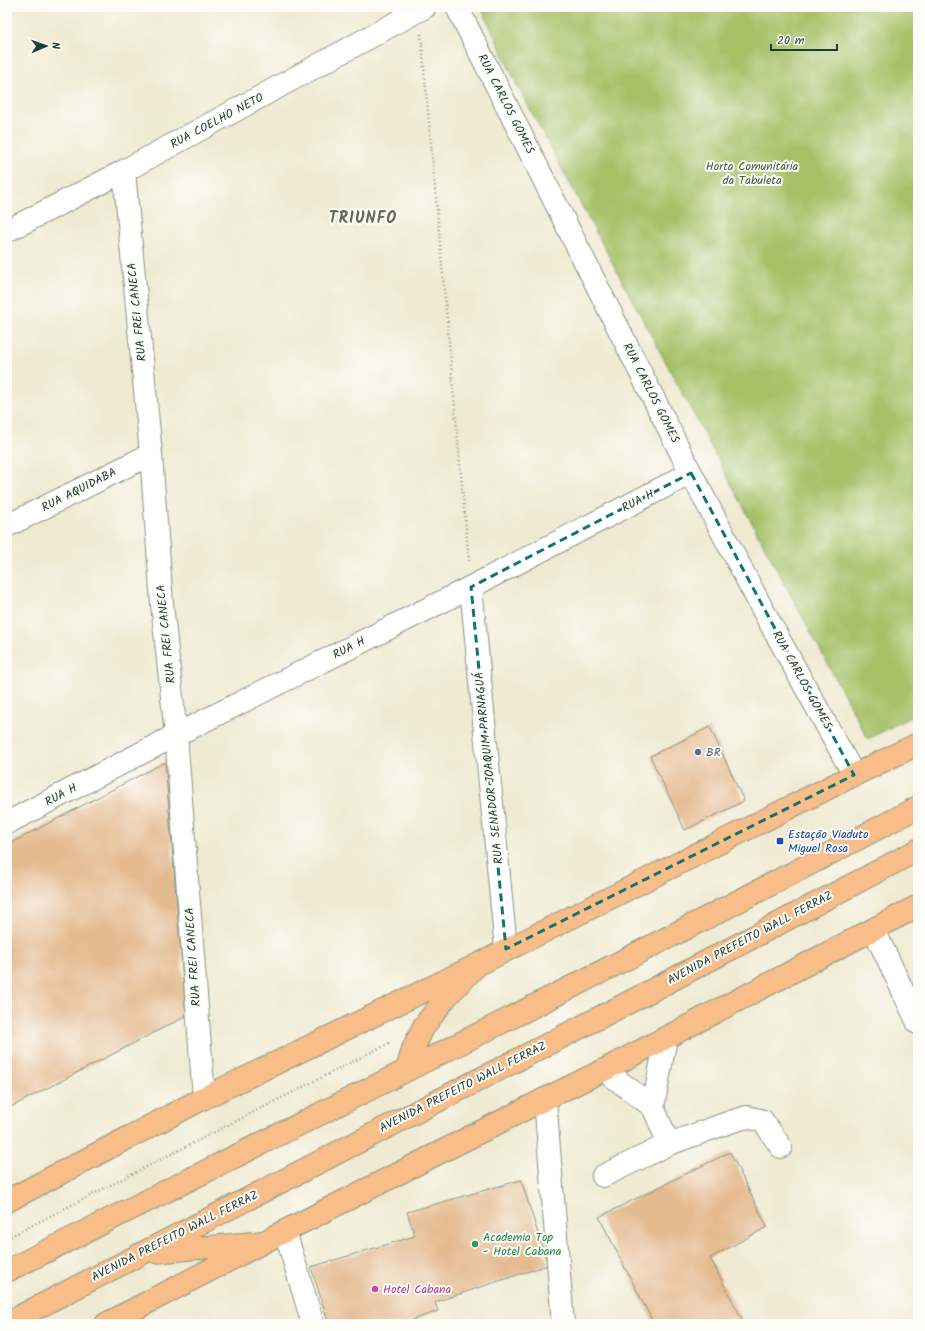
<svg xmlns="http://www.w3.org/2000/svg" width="925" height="1331" viewBox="0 0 925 1331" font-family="Kalam,sans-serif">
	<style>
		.green { fill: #a6c168; stroke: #627f4e }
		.building { fill: #e4ba90 }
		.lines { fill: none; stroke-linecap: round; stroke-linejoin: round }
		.minor-casing { stroke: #879482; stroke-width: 24 }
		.major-casing { stroke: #879482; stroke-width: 24 }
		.highway-casing { stroke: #879482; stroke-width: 24 }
		.path { stroke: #879482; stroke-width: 2.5; stroke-dasharray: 1 3; stroke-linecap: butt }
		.minor { stroke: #fff; stroke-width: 22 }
		.major { stroke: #f8bd88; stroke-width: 22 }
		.highway { stroke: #f8bd88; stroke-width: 22 }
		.marked { fill: none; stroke: #0f766e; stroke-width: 3; stroke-dasharray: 8 5; stroke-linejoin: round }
		.service-dot { fill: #5c6f8a; stroke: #fdfcf7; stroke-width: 1.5 }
		.transit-dot { fill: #1a4fb4; stroke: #fdfcf7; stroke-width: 1.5 }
		.leisure-dot { fill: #2e9e5b; stroke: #fdfcf7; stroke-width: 1.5 }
		.hotel-dot { fill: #d1479c; stroke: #fdfcf7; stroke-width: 1.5 }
		.labels { text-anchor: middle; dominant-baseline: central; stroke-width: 4; stroke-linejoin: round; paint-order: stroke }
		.street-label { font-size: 12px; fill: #1f3d34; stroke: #fdfcf7 }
		.park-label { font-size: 12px; fill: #415e41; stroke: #fdfcf7 }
		.service-label { font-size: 12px; fill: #4e5e75; stroke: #fdfcf7; text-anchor: start }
		.transit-label { font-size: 12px; fill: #164399; stroke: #fdfcf7; text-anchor: start }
		.leisure-label { font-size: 12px; fill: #27864d; stroke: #fdfcf7; text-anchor: start }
		.hotel-label { font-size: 12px; fill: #b23c85; stroke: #fdfcf7; text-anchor: start }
		.district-label { font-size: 16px; font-weight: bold; letter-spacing: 1px; fill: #646954; stroke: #fdfcf7 }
	</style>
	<rect width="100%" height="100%" fill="#fdfcf7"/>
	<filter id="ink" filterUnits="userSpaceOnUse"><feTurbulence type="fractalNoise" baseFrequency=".025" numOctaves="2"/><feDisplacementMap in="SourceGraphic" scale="8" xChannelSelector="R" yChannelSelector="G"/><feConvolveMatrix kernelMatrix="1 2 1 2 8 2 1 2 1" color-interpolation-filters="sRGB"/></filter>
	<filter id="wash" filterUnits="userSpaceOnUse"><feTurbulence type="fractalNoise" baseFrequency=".012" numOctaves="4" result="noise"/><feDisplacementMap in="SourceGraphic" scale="16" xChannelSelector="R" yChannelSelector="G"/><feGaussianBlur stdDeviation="0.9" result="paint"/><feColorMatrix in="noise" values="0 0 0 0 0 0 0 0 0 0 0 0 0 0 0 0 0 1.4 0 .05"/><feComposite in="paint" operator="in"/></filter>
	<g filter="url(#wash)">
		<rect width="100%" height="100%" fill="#efead1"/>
		<!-- green -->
		<path class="green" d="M481,7h437v706l-50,26 -351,-654z"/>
		<g id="blocks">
			<!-- building -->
			<path class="building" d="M710,727l34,74 -59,29 -35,-74z
				M165,762l21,254 -179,93v-264z
				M730,1152l37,75 -57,31 34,65 -90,1 -55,-107z
				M521,1180l27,85 -113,37 3,9 -28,10 1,3h-82l-18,-57 104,-31 -8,-24z"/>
		</g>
	</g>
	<g filter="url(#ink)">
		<use href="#blocks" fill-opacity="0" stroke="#879482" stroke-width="1"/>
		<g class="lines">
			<defs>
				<path id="minor" d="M457,7l234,466 73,139 90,163
					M124,171l27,283 11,150 14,131 28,363
					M7,231l117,-60 301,-164
					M7,526l144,-72
					M471,587l35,362
					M7,823l169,-88 295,-148 220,-114
					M874,930l44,93
					M604,1070l49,37 16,37
					M545,1099l18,225
					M653,1107l13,-69
					M603,1176l66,-32 61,-22 17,-5 16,4 18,26
					M285,1231l28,93"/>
				<path id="major" d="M7,1201l197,-103 273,-133 377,-190 64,-31
					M106,1324l179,-93 260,-132 59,-29 314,-164"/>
				<path id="highway" d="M407,1070l6,-21 11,-23 23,-30 30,-31
					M155,1252l108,-10
					M7,1271c304,-153 610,-304 911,-464
					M7,1323l636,-328 275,-145"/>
			</defs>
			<!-- minor casing -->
			<use href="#minor" class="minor-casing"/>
			<!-- major casing -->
			<use href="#major" class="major-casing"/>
			<!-- highway casing -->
			<use href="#highway" class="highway-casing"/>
			<!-- path -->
			<path class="path" d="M421,34l48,528
				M7,1238l384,-196"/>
			<!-- minor -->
			<use href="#minor" class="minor"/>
			<!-- major -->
			<use href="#major" class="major"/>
			<!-- highway -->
			<use href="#highway" class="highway"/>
		</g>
	</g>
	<!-- marked area -->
	<path class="marked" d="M691,473l163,302 -348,174 -35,-362z"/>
	<!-- markers -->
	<circle class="service-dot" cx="698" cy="752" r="4"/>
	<rect class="transit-dot" x="776" y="837" width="8" height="8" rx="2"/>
	<circle class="leisure-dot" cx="475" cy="1244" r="4"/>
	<circle class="hotel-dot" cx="375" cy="1289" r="4"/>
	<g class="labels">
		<!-- street labels -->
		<g class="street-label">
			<text transform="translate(506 104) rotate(63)">RUA CARLOS GOMES</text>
			<text transform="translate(217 121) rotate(-28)">RUA COELHO NETO</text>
			<text transform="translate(137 312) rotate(-96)">RUA FREI CANECA</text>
			<text transform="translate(651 393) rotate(63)">RUA CARLOS GOMES</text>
			<text transform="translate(79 490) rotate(-27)">RUA AQUIDABA</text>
			<text transform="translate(638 501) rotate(-27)">RUA H</text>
			<text transform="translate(166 634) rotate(-96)">RUA FREI CANECA</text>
			<text transform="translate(349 648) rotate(-27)">RUA H</text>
			<text transform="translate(802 680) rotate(61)">RUA CARLOS GOMES</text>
			<text transform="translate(489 768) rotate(-96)">RUA SENADOR JOAQUIM PARNAGUÁ</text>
			<text transform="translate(61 795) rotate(-28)">RUA H</text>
			<text transform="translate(750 938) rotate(-28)">AVENIDA PREFEITO WALL FERRAZ</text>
			<text transform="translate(193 957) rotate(-94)">RUA FREI CANECA</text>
			<text transform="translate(463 1087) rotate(-27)">AVENIDA PREFEITO WALL FERRAZ</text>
			<text transform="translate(175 1236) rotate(-27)">AVENIDA PREFEITO WALL FERRAZ</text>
		</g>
		<!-- park labels -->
		<g class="park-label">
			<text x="752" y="166">Horta Comunitária<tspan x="752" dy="14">da Tabuleta</tspan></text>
		</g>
		<!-- service labels -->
		<g class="service-label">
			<text x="706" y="752">BR</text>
		</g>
		<!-- transit labels -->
		<g class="transit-label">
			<text x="788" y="834">Estação Viaduto<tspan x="788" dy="14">Miguel Rosa</tspan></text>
		</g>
		<!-- leisure labels -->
		<g class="leisure-label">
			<text x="483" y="1237">Academia Top<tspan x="483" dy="14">- Hotel Cabana</tspan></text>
		</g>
		<!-- hotel labels -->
		<g class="hotel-label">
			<text x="383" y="1289">Hotel Cabana</text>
		</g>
		<!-- district labels -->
		<g class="district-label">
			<text x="363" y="218">TRIUNFO</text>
		</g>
	</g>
	<!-- margin -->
	<rect width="925" height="1331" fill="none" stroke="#fdfcf7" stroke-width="24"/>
	<!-- north arrow -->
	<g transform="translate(46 46) rotate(88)" stroke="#fdfcf7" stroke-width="3" paint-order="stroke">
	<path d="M0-3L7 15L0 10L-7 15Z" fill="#1f3d34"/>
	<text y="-6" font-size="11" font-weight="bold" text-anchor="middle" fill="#1f3d34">N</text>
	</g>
	<!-- scale -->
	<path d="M771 44v6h66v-6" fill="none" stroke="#1f3d34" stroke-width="2"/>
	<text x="777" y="44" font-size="12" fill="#1f3d34" stroke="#fdfcf7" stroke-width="3" paint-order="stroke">20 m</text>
</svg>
